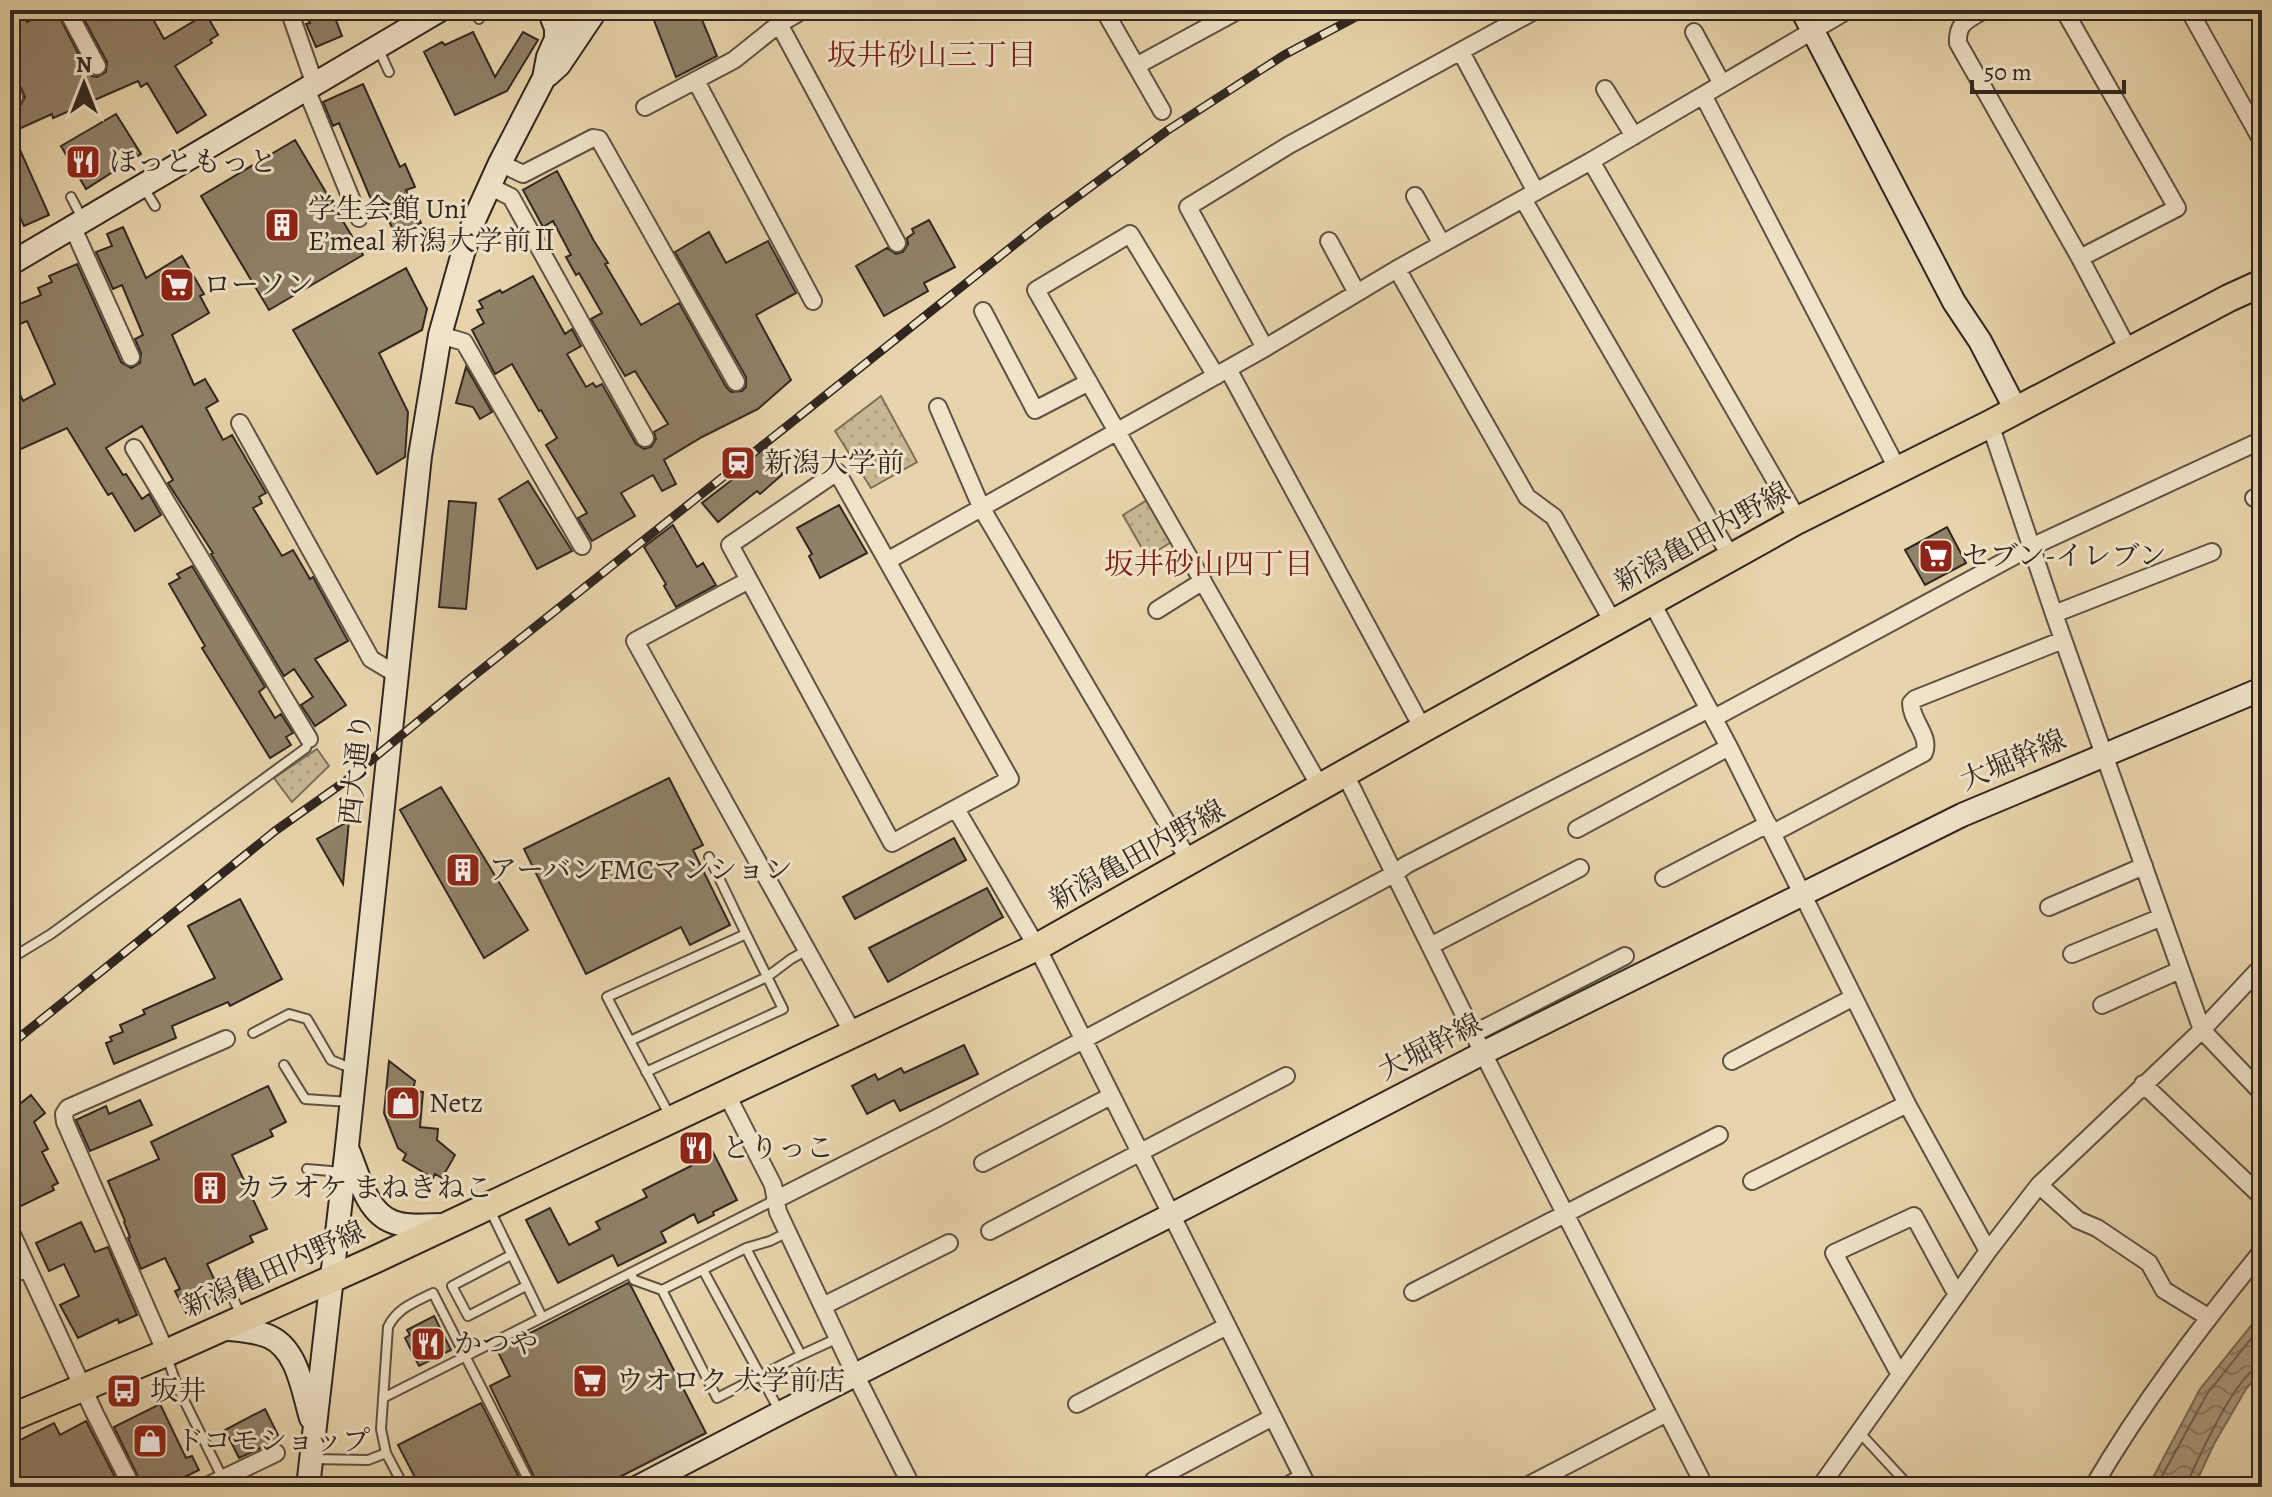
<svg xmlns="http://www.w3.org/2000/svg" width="2272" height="1497" viewBox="0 0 2272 1497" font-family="Alegreya,'Noto Serif JP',serif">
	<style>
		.green { fill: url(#green-dots); stroke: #7d6f5a; stroke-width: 2 }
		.water { fill: url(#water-waves); stroke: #7a6b57; stroke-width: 2 }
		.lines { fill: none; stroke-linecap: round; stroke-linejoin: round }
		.shore { stroke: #6e604e; stroke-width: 2 }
		.building { fill: #908169; stroke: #312720; stroke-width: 2 }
		.lane-casing { stroke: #5f5243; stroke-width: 12 }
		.street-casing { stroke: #5f5243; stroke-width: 20 }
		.secondary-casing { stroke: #312720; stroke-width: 26 }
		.primary-casing { stroke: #312720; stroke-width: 30 }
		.lane { stroke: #f0e3c9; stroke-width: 8 }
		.street { stroke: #f0e3c9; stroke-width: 16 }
		.secondary { stroke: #f0e3c9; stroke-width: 22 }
		.primary { stroke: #e8d4ac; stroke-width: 26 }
		.rail-casing { stroke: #312720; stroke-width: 9 }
		.rail { stroke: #f0e3c9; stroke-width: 6; stroke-dasharray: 18; stroke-linecap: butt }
		.labels { text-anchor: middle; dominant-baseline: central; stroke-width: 6; stroke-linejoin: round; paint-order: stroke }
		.poi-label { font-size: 28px; fill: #312720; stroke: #f0e3c9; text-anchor: start }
		.street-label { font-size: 28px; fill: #312720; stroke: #f0e3c9 }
		.neighbourhood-label { font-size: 30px; fill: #7a1f14; stroke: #f0e3c9 }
	</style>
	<defs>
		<pattern id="green-dots" width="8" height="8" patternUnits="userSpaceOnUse" patternTransform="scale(2)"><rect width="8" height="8" fill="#c9b794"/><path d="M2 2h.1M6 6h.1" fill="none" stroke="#ad9d7f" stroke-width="1.8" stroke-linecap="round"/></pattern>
		<pattern id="water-waves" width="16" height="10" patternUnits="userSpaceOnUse" patternTransform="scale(2)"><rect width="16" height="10" fill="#aa997c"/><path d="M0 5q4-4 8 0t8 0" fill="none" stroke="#8b7d65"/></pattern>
	</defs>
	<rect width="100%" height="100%" fill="#e8d4ac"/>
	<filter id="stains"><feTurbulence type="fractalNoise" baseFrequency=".0025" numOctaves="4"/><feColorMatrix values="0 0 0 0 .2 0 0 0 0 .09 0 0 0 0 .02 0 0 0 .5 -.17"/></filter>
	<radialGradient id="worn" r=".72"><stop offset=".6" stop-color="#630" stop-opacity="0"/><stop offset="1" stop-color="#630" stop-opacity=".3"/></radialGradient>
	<!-- green -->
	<path class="green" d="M881,396l36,66 -46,26 -36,-57z
		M1149,499l24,42 -26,16 -24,-42z
		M317,749l12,17 -37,36 -18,-24z"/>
	<!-- water -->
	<path class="water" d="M2262,1312v58l-16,19 -32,55 -20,43h-46l52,-98z"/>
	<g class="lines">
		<!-- shore -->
		<path class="shore" d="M2156,1487l51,-93 55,-69
			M2188,1487v-6c10,-22 51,-113 74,-115"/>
	</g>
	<!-- building -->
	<path class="building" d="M10,10h12l5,12 23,-12h6l31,61 5,5 5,1 9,-5 1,-10 -28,-52h69l16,29 42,-25 12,21 -8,5 2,3 -37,23 31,49 -29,18 -30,-50 -6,4 -3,-6 -85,37 -1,-4 -40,18 37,83 -25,11 -14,-31v-85l10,-4 5,-9 -4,-9 -11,-1z
		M304,10h28l10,26 -26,11 -10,-23 4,-1z
		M650,10h48l19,46 -41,21z
		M473,32l22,45 28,-45 15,8 -31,51 -52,24 -31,-63 18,-10 3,3z
		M363,84l37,83 5,-3 10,23 -9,3 15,33 -26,11 -15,-32 -7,2 -34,-81 -6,3 -10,-24z
		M116,114l25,40 -55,35 -25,-43z
		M295,140l68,115 -94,55 -68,-114z
		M557,171l37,70 14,22 -3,1 36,61 38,-22 47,84 5,5 11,-1 4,-4v-10l-71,-125 34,-20 17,31 42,-22 28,52 -40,22 35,65 -33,29 -56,28 -38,23 12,24 -14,7 -9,-16 -32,18 14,23 -43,25 -14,-23 9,-5 -41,-68 11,-7 -16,-28 -2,1 -27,-47 -17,10 -23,-44 12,-7 -7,-13 6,-2 -4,-7 21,-11 2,3 31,-17 32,58 7,-5 9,17 -14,8 19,33 7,-4 3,4 6,-3 34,60 8,5 7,-2 5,-8 -2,-7 14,-8 -33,-53 -10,5 -34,-57 11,-6 -23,-40 -3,2 -10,-18 5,-2 -18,-34 -10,6 -20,-37z
		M929,220l26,47 -31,16 4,8 -44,25 -28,-50 31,-18 9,6 7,-2 5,-8 -1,-6 7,-5 -2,-4z
		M123,227l23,51 36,-22 22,38 -4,2 9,17 -37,22 22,50 11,-6 13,22 -12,7 17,32 9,-5 34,58 -7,4 3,6 -9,5 29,48 11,-6 17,29 3,-2 35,64 -33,18 31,46 -31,21 -14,-21 12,-8 -19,-28 -10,7 -73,-122 2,-1 -45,-70 5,-3 -31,-54 -36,22 17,27 3,-1 16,25 7,-5 12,21 -26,16 -23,-38 -4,2 -41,-67 -57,26v-80l13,27 32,-17 -28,-63 -17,7v-20l31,-13 -3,-7 14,-6 -3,-6 28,-12 44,98 10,6 9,-5 1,-10 -6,-14 8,-4 -21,-50 -9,4 -17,-37 16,-6 -5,-12z
		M406,268l21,41 -5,21 -43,23 29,59 -3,45 -28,17 -84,-144z
		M466,367l26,45 -12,7 -7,-12 -17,-4z
		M768,445l12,15 -6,4 9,10 -23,20 -3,-3 -39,31 -16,-19 35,-27 -2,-4z
		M528,481l44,70 -35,18 -38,-70z
		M449,501l27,2 -10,106 -27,-2z
		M839,505l28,48 -47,25 -11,-22 3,-2 -15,-26z
		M673,525l24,42 6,-4 13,22 -40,22 -12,-21 2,-2 -22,-37z
		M1947,527l19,36 -41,22 -20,-35z
		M192,566l73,121 -6,5 16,26 6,-4 12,19 -7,4 5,8 -21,13 -68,-110 3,-2 -36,-62 11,-6 -3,-4z
		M669,778l34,67 -10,5 37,75 -40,20 -9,-18 -95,47 -62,-125z
		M441,787l87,143 -44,28 -84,-148z
		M349,821l-6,63 -26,-45z
		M954,838l12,22 -111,59 -12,-22z
		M987,888l16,29 -115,65 -19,-34z
		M240,899l42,80 -52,27 -2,-4 -56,24 4,12 -62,26 -8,-21 6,-2 -2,-4 13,-5 -3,-7 25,-11 -2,-4 72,-32 -27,-52z
		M964,1045l14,29 -78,37 -6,-11 -27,14 -15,-28 23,-12 3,6 23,-12 3,5z
		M389,1061l26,20 -2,9 10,2 -3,35 18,2 -1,11 18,15 -13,23 -7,-4 -2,4 -30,-18 3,-6 -8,-6 -14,-35z
		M268,1086l18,36 -16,8 3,6 -41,19 35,74 -17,7 3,6 -46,22 15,32 -36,17 -11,-22 5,-2 -15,-31 -24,11 -13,-31 2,-1 -6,-15 1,-1 -17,-40 51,-22 -8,-17z
		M31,1095l14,18 -11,9 14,27 -6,3 16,31 -6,3 2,4 -37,18 -7,-15v-5l6,-3 -6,-12v-61z
		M140,1100l12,25 -62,26 -14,-31 30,-14 3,8z
		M695,1133l10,3 32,64 -24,12 1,3 -16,8 -4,-9 -33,18 5,10 -48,24 -5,-11 -55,28 -32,-63 24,-12 19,37 31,-16 -4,-7 51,-25 -4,-7 48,-24 -9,-21 4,-8z
		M81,1222l14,30 13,-5 29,68 -18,8 -1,-4 -40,19 -18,-33 19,-9 -15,-32 -15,7 -13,-28z
		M628,1283l3,3 75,147 -106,54h-36l-4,-7 -13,7h-8l-49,-101 20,-10 -13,-26z
		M434,1316l17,34 -32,16 -14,-28 5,-3 -3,-5z
		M481,1403l43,84h-104l-22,-42z
		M160,1404l26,54 6,-2 7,14 -35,17h-21l-29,-60z
		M265,1409l15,30 -41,19 -14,-28z
		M86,1421l34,66h-110v-42l44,-22 6,12z"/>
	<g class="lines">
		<defs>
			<path id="lane" d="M473,10l6,9
				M378,48l11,24
				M144,188l11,18
				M71,197l11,21
				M709,857l37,77
				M10,959l41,-25 255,-186 3,-9
				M253,1033l36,-19 18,5 24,41 22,9
				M630,1041l-23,-44 139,-63 37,75 -137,63
				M284,1065l21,34 45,3
				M670,1116l-40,-75 137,-64 24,-18 16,-9
				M307,1169l35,3
				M490,1210l52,107
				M511,1255l-59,31 16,30 58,-30
				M703,1270l76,140
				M630,1273l4,7 28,10 84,-42 24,-7 18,-9
				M662,1290l55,108 84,-43 -55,-107
				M230,1292l12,25
				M801,1355l37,-17
				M167,1357l10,29 50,101
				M383,1398l392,-198
				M1860,1433l50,54
				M386,1453l-5,-24 7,-102c9,-19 27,-25 45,-34l99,194
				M311,1459l57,1 18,-7 18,34"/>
			<path id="street" d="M67,10l30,56
				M289,10l26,75
				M1104,10l58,101
				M1984,10c-16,10 -27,12 -26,33l122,215
				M2064,10l113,198 -97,50 49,93
				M2189,10l73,131
				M779,24l118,219
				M1694,32l28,52
				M1461,52l75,140
				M1136,66l103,-56
				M696,81l117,220
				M1605,89l29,47
				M307,91l52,127
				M1703,95l195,375
				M10,99l4,-2
				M645,107l89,-47 45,-36 24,-14
				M1591,161l207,359
				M500,163l23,11 70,-36 6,1 137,243
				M489,186l22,11 134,241
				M1415,196l27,48
				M1523,199l208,358
				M73,228l58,129
				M1329,241l28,52
				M1397,269l130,228 27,20 59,105
				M983,311l52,99 54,-28
				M440,335l24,7 118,204
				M1265,348l-77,-141 101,-62 247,-135
				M1228,369l195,360
				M1216,376l-86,-142 -94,56 285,498
				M938,407l44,102 208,353
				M240,423l131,236 25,15
				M1990,424l64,190 148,416 60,63
				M134,448l175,291
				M837,472l173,307 -118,64 -162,-298z
				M2254,498l8,-3
				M887,561l378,-213 132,-79 194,-108 257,-151
				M749,580l-114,61 218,392
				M1651,601l78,146 178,357 81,147
				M1157,610l46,-29
				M2054,614l158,-62
				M1714,718l317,-171 231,-107
				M1345,774l138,279 222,434
				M956,809l81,138 271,540
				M1577,829l152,-82
				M1773,833l151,-80c7,-17 -13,-32 -13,-50l4,-4 148,-59
				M1664,878l104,-54
				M2049,907l95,-41
				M1430,946l150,-78
				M2072,954l90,-37
				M2102,1005l78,-35
				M1473,1034l152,-78
				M1732,1061l120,-63
				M2143,1084l119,113
				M727,1095l46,90 5,27 72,152 62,123
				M983,1163l128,-67
				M1752,1181l155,-77
				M2039,1185l39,35 19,8 52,35 15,27 44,27
				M775,1200l162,-82 457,-244 12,-9 303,-156
				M10,1230l85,184 37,73
				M990,1231l296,-155
				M10,1275l17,-7
				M1413,1292l306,-157
				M823,1306l126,-63
				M166,1353l-101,-231 -1,-8 4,-6 158,-69
				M1900,1375l-66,-122 80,-37 43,79
				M1077,1404l150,-78
				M1154,1480l119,-63
				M205,1487l71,-34
				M1285,1487l18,-10
				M1525,1487l142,-74
				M1820,1487l168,-236 51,-66 163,-155 60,-64
				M2093,1487c49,-84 108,-161 169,-236"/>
			<path id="secondary" d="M549,10l7,18v11
				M1802,10l152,292 26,39 36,69
				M548,75l11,-10 37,-55
				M10,264l430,-254
				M347,1148c11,24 18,64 46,74 16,6 35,3 51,3
				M221,1328c15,2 34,2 49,9 28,13 33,55 41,81
				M308,1487l39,-341 73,-690 20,-121 23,-82 12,-35 25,-55 44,-85 4,-21 8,-18 17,-29
				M638,1487l142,-74 391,-198 312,-162 479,-238 300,-126"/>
			<path id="primary" d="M10,1418l156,-65 208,-93 663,-313 386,-218 375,-209 192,-96 239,-126 33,-15"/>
		</defs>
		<!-- lane casing -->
		<use href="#lane" class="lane-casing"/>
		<!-- street casing -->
		<use href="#street" class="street-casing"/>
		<!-- secondary casing -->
		<use href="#secondary" class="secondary-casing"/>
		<!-- primary casing -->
		<use href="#primary" class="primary-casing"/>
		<!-- lane -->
		<use href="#lane" class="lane"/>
		<!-- street -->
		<use href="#street" class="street"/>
		<!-- secondary -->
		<use href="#secondary" class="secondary"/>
		<!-- primary -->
		<use href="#primary" class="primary"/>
		<defs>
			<path id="rail" d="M10,1045l265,-214 72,-51 124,-102 573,-457 124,-91 116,-75 85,-45"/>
		</defs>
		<!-- rail casing -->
		<use href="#rail" class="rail-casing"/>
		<!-- rail -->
		<use href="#rail" class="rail"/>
	</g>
	<!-- icons -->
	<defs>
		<symbol id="restaurant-square" viewBox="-11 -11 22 22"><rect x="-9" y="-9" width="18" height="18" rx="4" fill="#8f2418" stroke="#f0e3c9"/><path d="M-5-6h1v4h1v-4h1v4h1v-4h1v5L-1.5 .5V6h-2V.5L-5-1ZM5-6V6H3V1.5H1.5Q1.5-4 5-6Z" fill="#fff"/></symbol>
		<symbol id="building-square" viewBox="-11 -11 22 22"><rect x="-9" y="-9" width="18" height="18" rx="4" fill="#8f2418" stroke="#f0e3c9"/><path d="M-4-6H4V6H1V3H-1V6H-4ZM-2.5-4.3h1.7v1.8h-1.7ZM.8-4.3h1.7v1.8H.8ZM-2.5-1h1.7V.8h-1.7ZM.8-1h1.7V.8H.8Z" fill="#fff"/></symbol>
		<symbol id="supermarket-square" viewBox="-11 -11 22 22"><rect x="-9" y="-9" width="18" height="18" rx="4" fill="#8f2418" stroke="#f0e3c9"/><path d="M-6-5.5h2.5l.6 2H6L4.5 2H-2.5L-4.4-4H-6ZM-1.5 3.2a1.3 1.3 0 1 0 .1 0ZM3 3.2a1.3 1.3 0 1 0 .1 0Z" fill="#fff"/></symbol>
		<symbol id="station-square" viewBox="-11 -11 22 22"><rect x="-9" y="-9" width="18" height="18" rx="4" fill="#8f2418" stroke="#f0e3c9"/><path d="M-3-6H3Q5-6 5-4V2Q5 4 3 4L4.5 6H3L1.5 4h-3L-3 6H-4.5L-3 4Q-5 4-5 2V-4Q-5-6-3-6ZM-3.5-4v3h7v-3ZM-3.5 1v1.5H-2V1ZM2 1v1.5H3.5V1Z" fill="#fff"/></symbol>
		<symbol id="shop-square" viewBox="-11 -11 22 22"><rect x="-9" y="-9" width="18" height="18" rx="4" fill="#8f2418" stroke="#f0e3c9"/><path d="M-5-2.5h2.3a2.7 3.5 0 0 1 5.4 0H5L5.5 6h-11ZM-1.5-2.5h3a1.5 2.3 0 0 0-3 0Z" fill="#fff"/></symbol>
		<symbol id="bus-square" viewBox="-11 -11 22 22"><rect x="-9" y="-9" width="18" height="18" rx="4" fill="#8f2418" stroke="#f0e3c9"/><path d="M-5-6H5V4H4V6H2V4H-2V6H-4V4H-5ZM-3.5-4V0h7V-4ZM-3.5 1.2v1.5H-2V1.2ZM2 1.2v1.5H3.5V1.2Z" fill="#fff"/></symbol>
	</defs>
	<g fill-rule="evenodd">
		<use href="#restaurant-square" x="63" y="142" width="40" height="40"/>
		<use href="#building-square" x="262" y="205" width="40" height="40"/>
		<use href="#supermarket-square" x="157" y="265" width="40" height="40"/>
		<use href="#station-square" x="718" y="443" width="40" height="40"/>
		<use href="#supermarket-square" x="1916" y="536" width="40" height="40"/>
		<use href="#building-square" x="443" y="850" width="40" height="40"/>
		<use href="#shop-square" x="383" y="1083" width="40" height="40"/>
		<use href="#restaurant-square" x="676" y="1128" width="40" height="40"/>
		<use href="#building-square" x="190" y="1168" width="40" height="40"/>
		<use href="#restaurant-square" x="408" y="1324" width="40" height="40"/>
		<use href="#supermarket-square" x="570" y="1361" width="40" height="40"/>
		<use href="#bus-square" x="104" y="1371" width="40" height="40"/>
		<use href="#shop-square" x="130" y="1421" width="40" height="40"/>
	</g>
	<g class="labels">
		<!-- poi labels -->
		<g class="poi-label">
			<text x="109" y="162">ほっともっと</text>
			<text x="308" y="209">学生会館 Uni<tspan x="308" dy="32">E’meal 新潟大学前Ⅱ</tspan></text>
			<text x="203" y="285">ローソン</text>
			<text x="764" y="463">新潟大学前</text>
			<text x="1962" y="556">セブン-イレブン</text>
			<text x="489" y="870">アーバンFMCマンション</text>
			<text x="429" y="1103">Netz</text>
			<text x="722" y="1148">とりっこ</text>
			<text x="236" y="1188">カラオケ まねきねこ</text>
			<text x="454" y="1344">かつや</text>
			<text x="616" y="1381">ウオロク 大学前店</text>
			<text x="150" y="1391">坂井</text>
			<text x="176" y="1441">ドコモショップ</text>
		</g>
		<!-- street labels -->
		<g class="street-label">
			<text transform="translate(1702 537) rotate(-29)">新潟亀田内野線</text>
			<text transform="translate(2013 760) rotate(-23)">大堀幹線</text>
			<text transform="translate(356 769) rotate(-84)">西大通り</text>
			<text transform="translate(1137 855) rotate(-29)">新潟亀田内野線</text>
			<text transform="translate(1430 1047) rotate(-27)">大堀幹線</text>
			<text transform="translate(274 1269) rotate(-24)">新潟亀田内野線</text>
		</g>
		<!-- neighbourhood labels -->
		<g class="neighbourhood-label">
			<text x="932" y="55">坂井砂山三丁目</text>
			<text x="1209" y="564">坂井砂山四丁目</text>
		</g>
	</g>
	<!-- margin -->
	<rect width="2272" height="1497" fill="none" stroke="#e8d4ac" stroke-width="40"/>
	<rect x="12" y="12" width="2248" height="1473" fill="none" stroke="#312720" stroke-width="4"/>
	<rect x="20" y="20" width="2232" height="1457" fill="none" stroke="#312720" stroke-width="2"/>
	<!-- north arrow -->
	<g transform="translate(84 84)" stroke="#f0e3c9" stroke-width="6" paint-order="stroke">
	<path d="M0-6L14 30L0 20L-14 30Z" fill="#312720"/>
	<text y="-12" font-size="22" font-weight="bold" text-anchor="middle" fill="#312720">N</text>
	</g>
	<!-- scale -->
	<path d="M1972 80v12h152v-12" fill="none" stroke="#312720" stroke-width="4"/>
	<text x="1984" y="80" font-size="24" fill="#312720" stroke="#f0e3c9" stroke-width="6" paint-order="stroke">50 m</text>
	<rect width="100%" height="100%" filter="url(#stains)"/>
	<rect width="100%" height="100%" fill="url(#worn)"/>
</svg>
